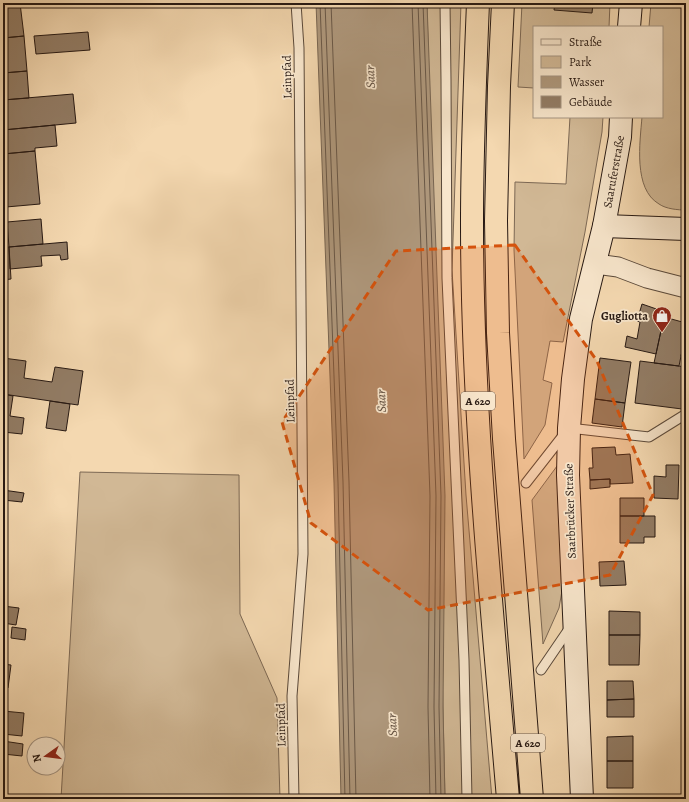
<svg xmlns="http://www.w3.org/2000/svg" width="689" height="802" viewBox="0 0 689 802" font-family="Alegreya,serif">
	<style>
		.green { fill: #d1b895; stroke: #7c6854 }
		.water { fill: #ae977b; stroke: #786551 }
		.lines { fill: none; stroke-linecap: round; stroke-linejoin: round }
		.shore { stroke: #6a5847; stroke-width: 1 }
		.building { fill: #927c65; stroke: #271913 }
		.lane-casing { stroke: #5a493a; stroke-width: 11 }
		.street-casing { stroke: #5a493a; stroke-width: 21 }
		.secondary-casing { stroke: #271913; stroke-width: 24 }
		.highway-casing { stroke: #271913; stroke-width: 24 }
		.lane { stroke: #f8e6cc; stroke-width: 9 }
		.street { stroke: #f8e6cc; stroke-width: 19 }
		.secondary { stroke: #f8e6cc; stroke-width: 22 }
		.highway { stroke: #f4d8b0; stroke-width: 22 }
		.marked { fill: #d5530d; fill-opacity: 0.2; stroke: #d5530d; stroke-width: 3; stroke-dasharray: 8 5; stroke-linejoin: round }
		.labels { text-anchor: middle; dominant-baseline: central; stroke-width: 3.5; stroke-linejoin: round; paint-order: stroke }
		.shield { fill: #f8e6cc; stroke: #66564a; stroke-width: 1 }
		.shield-label { font-size: 11px; font-weight: bold; fill: #271913 }
		.street-label { font-size: 12px; fill: #271913; stroke: #f8e6cc }
		.poi-label { font-size: 12px; font-weight: bold; fill: #271913; stroke: #f8e6cc; text-anchor: end }
		.water-label { font-size: 13px; font-style: italic; fill: #5d4b3d; stroke: #f8e6cc }
	</style>
	<rect width="100%" height="100%" fill="#f4d8b0"/>
	<filter id="stains"><feTurbulence type="fractalNoise" baseFrequency=".005" numOctaves="4"/><feColorMatrix values="0 0 0 0 .2 0 0 0 0 .09 0 0 0 0 .02 0 0 0 .5 -.17"/></filter>
	<radialGradient id="worn" r=".72"><stop offset=".6" stop-color="#630" stop-opacity="0"/><stop offset="1" stop-color="#630" stop-opacity=".3"/></radialGradient>
	<!-- green -->
	<path class="green" d="M427,3h34l-9,267 14,225 26,304h-47z
		M522,3h88l-1,24h-75v61l-16,-1z
		M651,3h35v207c-8,0 -20,-1 -27,-6 -26,-15 -19,-62 -17,-87h20v-90h-13z
		M570,117h33l-1,15 -17,100 -22,110 -13,-1 -7,39 9,3 -7,42 -21,34 -10,-209 1,-68 51,2z
		M560,462l3,123 -4,23 -16,36 -11,-144z
		M80,472l159,3 1,139 37,84 3,101h-219z"/>
	<!-- water -->
	<path class="water" d="M316,3h111l18,493 -2,211 2,92h-104l-7,-316z"/>
	<g class="lines">
		<!-- shore -->
		<path class="shore" d="M320,3l18,480 7,316
			M325,3l18,479 7,317
			M331,3l18,479 7,317
			M412,3l18,493 -2,211 2,92
			M418,3l18,493 -2,211 2,92
			M423,3l18,493 -2,211 2,92"/>
	</g>
	<!-- building -->
	<path class="building" d="M3,3h17l4,33 -21,2z
		M555,3h38l-1,10 -38,-3z
		M88,32l2,18 -54,4 -2,-18z
		M24,36l3,35 -24,2v-35z
		M27,71l2,27 -26,2v-27z
		M73,94l3,29 -73,7v-30z
		M55,125l2,21 -22,2v3l-32,3v-24z
		M35,151l5,53 -34,3 -3,-33v-20z
		M41,219l2,25 -34,3 -2,-25z
		M67,242l1,17 -7,1 -1,-5 -19,1 1,10 -32,3 -1,-22z
		M3,247h6l2,32 -8,1z
		M642,304l23,8 -9,42 -31,-7 2,-11 10,3 3,-17 -3,-1z
		M664,317l22,6v8l-7,35 -25,-3z
		M686,332v26l-5,-2z
		M3,358l23,3 -2,17 28,4 3,-15 28,4 -5,34 -75,-11z
		M600,358l31,4 -6,41 -30,-4z
		M640,361l46,6v12l-4,30 -47,-6z
		M3,394l10,2 -3,20 14,2 -2,16 -19,-2z
		M595,399l30,4 -3,24 -30,-4z
		M50,401l20,3 -4,27 -20,-3z
		M615,447l1,8 14,-1 3,29 -23,1v-5l-20,1 -1,-12h4l-1,-20z
		M666,465h13l-1,34 -24,-1v-22l12,1z
		M610,479v8l-20,2v-9z
		M3,490l21,3 -2,9 -19,-2z
		M620,498h24v18h-24z
		M620,516h35v21h-11v6h-24z
		M624,561l2,24 -26,1 -1,-24z
		M3,606l16,2 -3,17 -13,-2z
		M609,611l31,1v23h-31z
		M12,627l14,2 -1,11 -14,-2z
		M609,635h31l-1,30h-30z
		M3,664l8,1 -3,23h-5z
		M607,681h26l1,18 -27,1z
		M634,699v18h-27v-17z
		M3,711l21,2 -2,23 -19,-2z
		M633,736v25h-26v-24z
		M3,741l20,3 -1,12 -19,-2z
		M607,761h26v27h-26z"/>
	<g class="lines">
		<defs>
			<path id="lane" d="M445,3l1,77 1,198 17,382 3,139
				M526,483l43,-55 80,9 37,-23
				M541,670l30,-44
				M294,799l-2,-103 11,-142 -4,-506 -3,-45"/>
			<path id="street" d="M596,264l22,3 29,11 39,10"/>
			<g id="secondary">
				<path d="M629,27l2,-24"/>
				<path d="M604,226l82,3"/>
				<path id="s1" d="M582,799l-14,-324 1,-47 4,-49 8,-60 23,-93 16,-89 1,-20"/>
			</g>
			<path id="highway" d="M478,3c-3,73 -6,147 -6,220 0,192 20,385 36,576
				M503,3l-4,83 -3,135 2,112 6,106 28,360"/>
		</defs>
		<!-- lane casing -->
		<use href="#lane" class="lane-casing"/>
		<!-- street casing -->
		<use href="#street" class="street-casing"/>
		<!-- secondary casing -->
		<use href="#secondary" class="secondary-casing"/>
		<!-- highway casing -->
		<use href="#highway" class="highway-casing"/>
		<!-- lane -->
		<use href="#lane" class="lane"/>
		<!-- street -->
		<use href="#street" class="street"/>
		<!-- secondary -->
		<use href="#secondary" class="secondary"/>
		<!-- highway -->
		<use href="#highway" class="highway"/>
	</g>
	<!-- marked area -->
	<path class="marked" d="M515,245l82,116 56,134 -43,80 -182,35 -117,-87 -29,-101 114,-171z"/>
	<!-- icons -->
	<defs>
		<symbol id="shop-pin" viewBox="-11 -11 22 30"><path d="M0 17L-7.5 6A9.5 9.5 0 1 1 7.5 6Z" fill="#8f2418" stroke="#f8e6cc"/><path d="M-5-2.5h2.3a2.7 3.5 0 0 1 5.4 0H5L5.5 6h-11ZM-1.5-2.5h3a1.5 2.3 0 0 0-3 0Z" fill="#fff"/></symbol>
	</defs>
	<g fill-rule="evenodd">
		<use href="#shop-pin" x="651" y="305" width="22" height="30"/>
	</g>
	<g class="labels">
		<!-- shield labels -->
		<g class="shield">
			<rect x="461" y="392" width="34" height="18" rx="3"/>
			<rect x="511" y="734" width="34" height="18" rx="3"/>
		</g>
		<g class="shield-label">
			<text x="478" y="401">A 620</text>
			<text x="528" y="743">A 620</text>
		</g>
		<!-- street labels -->
		<g class="street-label">
			<text transform="translate(287 77) rotate(-91)">Leinpfad</text>
			<text stroke="none"><textPath href="#s1" startOffset="632">Saaruferstraße</textPath></text>
			<text transform="translate(290 401) rotate(-91)">Leinpfad</text>
			<text transform="translate(570 511) rotate(-92)">Saarbrücker Straße</text>
			<text transform="translate(281 725) rotate(-91)">Leinpfad</text>
		</g>
		<!-- poi labels -->
		<g class="poi-label">
			<text x="648" y="316">Gugliotta</text>
		</g>
		<!-- water labels -->
		<g class="water-label">
			<text transform="translate(370 77) rotate(-92)">Saar</text>
			<text transform="translate(381 401) rotate(-92)">Saar</text>
			<text transform="translate(392 725) rotate(-92)">Saar</text>
		</g>
	</g>
	<!-- margin -->
	<rect width="689" height="802" fill="none" stroke="#f4d8b0" stroke-width="16"/>
	<rect x="4" y="4" width="681" height="794" fill="none" stroke="#271913" stroke-width="2"/>
	<rect x="8" y="8" width="673" height="786" fill="none" stroke="#271913"/>
	<!-- legend -->
	<rect x="533" y="26" width="130" height="92" fill="#f8e6cc" stroke="#a49482"/>
	<rect x="541" y="39" width="20" height="6" fill="#f8e6cc" stroke="#a49482"/>
	<text x="569" y="46" font-size="12" fill="#271913">Straße</text>
	<rect x="541" y="56" width="20" height="12" fill="#d1b895" stroke="#a49482"/>
	<text x="569" y="66" font-size="12" fill="#271913">Park</text>
	<rect x="541" y="76" width="20" height="12" fill="#ae977b" stroke="#a49482"/>
	<text x="569" y="86" font-size="12" fill="#271913">Wasser</text>
	<rect x="541" y="96" width="20" height="12" fill="#927c65" stroke="#a49482"/>
	<text x="569" y="106" font-size="12" fill="#271913">Gebäude</text>
	<!-- north arrow -->
	<g transform="translate(46 756) rotate(256)"><circle r="19" fill="#f8e6cc" stroke="#a49482"/>
	<path d="M0-3L7 15L0 10L-7 15Z" fill="#8f2418"/>
	<text y="-6" font-size="11" font-weight="bold" text-anchor="middle" fill="#271913">N</text>
	</g>
	<rect width="100%" height="100%" filter="url(#stains)"/>
	<rect width="100%" height="100%" fill="url(#worn)"/>
</svg>
